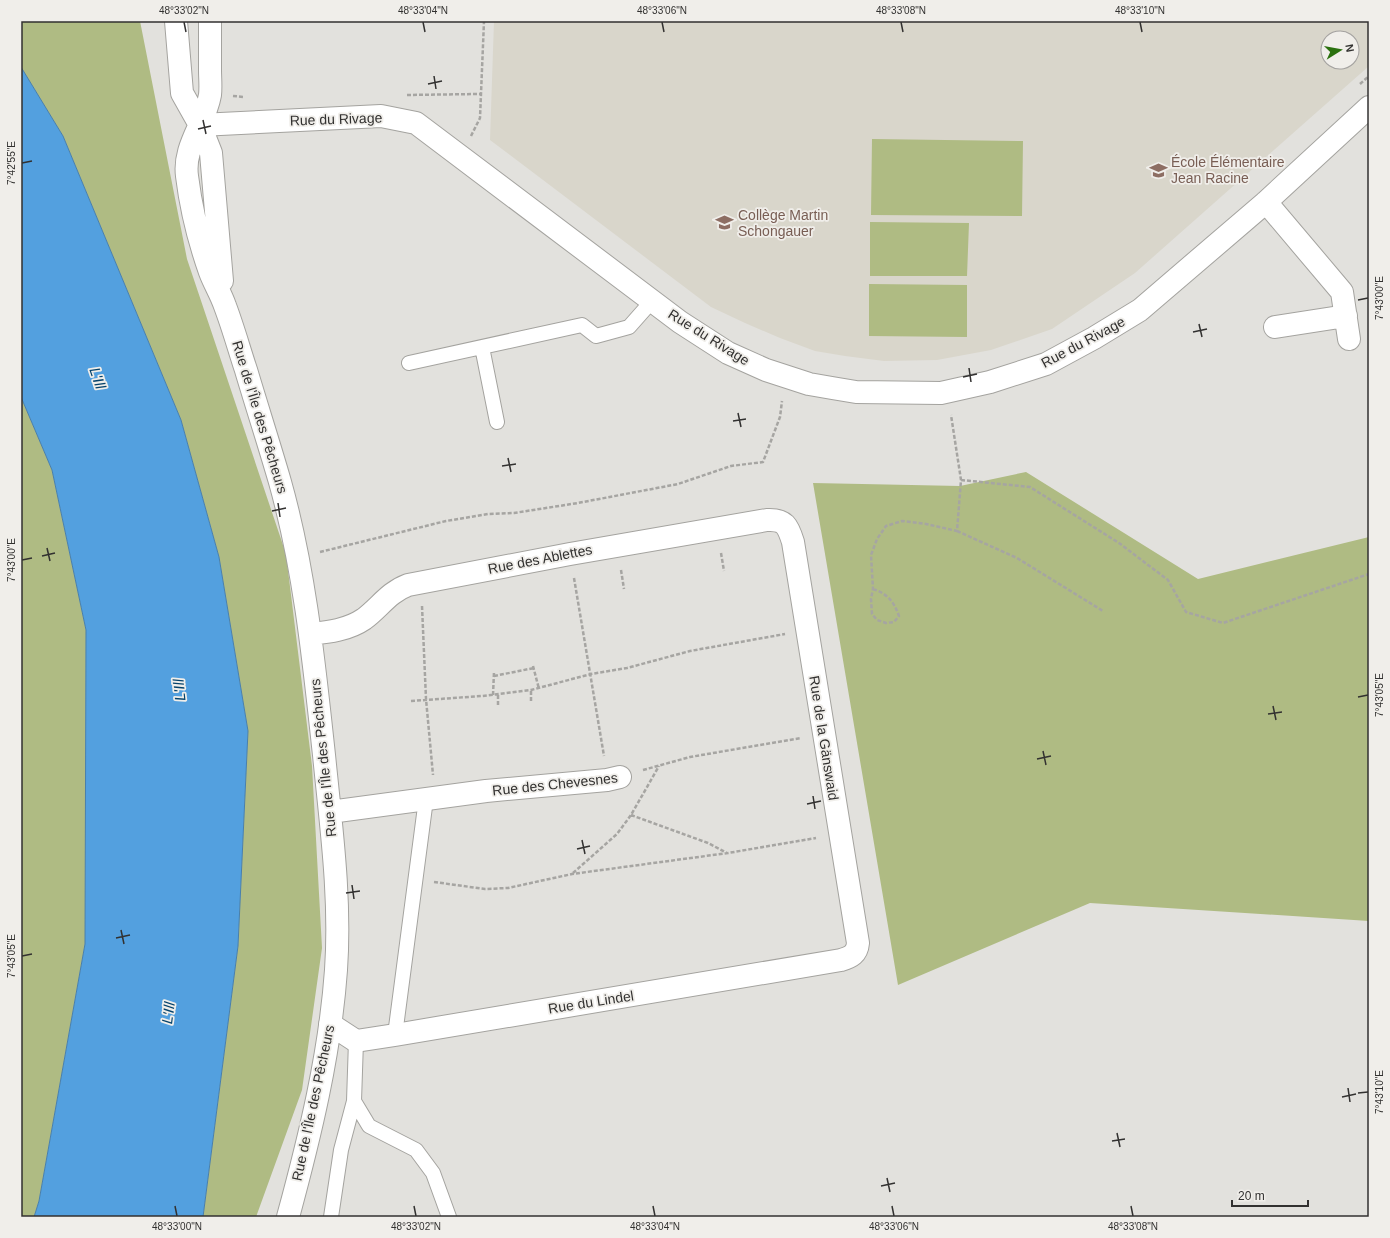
<svg xmlns="http://www.w3.org/2000/svg" width="1390" height="1238" viewBox="0 0 1390 1238" font-family="Helvetica,sans-serif">
	<style>
		.built { fill: #d9d6cb; fill-rule: evenodd }
		.green { fill: #afbb83 }
		.water { fill: #53a0df; stroke: #497faa }
		.lines { fill: none; stroke-linecap: round; stroke-linejoin: round }
		.service-casing { stroke: #a4a39f; stroke-width: 16 }
		.minor-casing { stroke: #a4a39f; stroke-width: 24 }
		.path { stroke: #a6a5a2; stroke-width: 2.5; stroke-dasharray: 4 2; stroke-linecap: butt }
		.service { stroke: #fff; stroke-width: 14 }
		.minor { stroke: #fff; stroke-width: 22 }
		.ticks { fill: none; stroke: #323130; stroke-width: 1.5 }
		.labels { text-anchor: middle; dominant-baseline: central; stroke-width: 3.5; stroke-linejoin: round; paint-order: stroke }
		.street-label { font-size: 14px; fill: #323130; stroke: #f0eeea }
		.education-label { font-size: 14px; fill: #785e54; stroke: #f0eeea; text-anchor: start }
		.water-label { font-size: 15px; font-style: italic; fill: #04426b; stroke: #f0eeea }
		.neatline { fill: none; stroke: #323130; stroke-width: 1.5 }
		.ticks-label { font-size: 10px; text-anchor: middle; fill: #323130 }
	</style>
	<rect width="100%" height="100%" fill="#e2e1dd"/>
	<!-- built -->
	<path class="built" d="M494,21h875v45l-234,207 -83,56 -61,21 -54,10 -53,1 -39,-5 -30,-5 -35,-13 -35,-15 -34,-16 -221,-167zM1328,38h24v24h-24z"/>
	<!-- green -->
	<path class="green" d="M21,21h119l47,238 99,295 26,212 10,182 -20,142 -46,127h-53l35,-271 10,-215 -29,-174 -38,-137 -118,-284 -42,-69z
		M872,139l151,2 -1,75 -151,-1z
		M870,222l99,1 -2,53h-97z
		M869,284l98,1v52l-98,-1z
		M21,397l31,73 34,160 -1,314 -46,257 -5,16h-13z
		M1026,472l172,107 171,-42v384l-279,-18 -192,82 -85,-502 147,3z"/>
	<!-- water -->
	<path class="water" d="M21,67l42,69 118,284 38,137 29,174 -10,215 -35,271h-169l5,-16 46,-257 1,-314 -34,-160 -31,-73z"/>
	<g class="lines">
		<defs>
			<path id="service" d="M482,347l15,75
				M409,363l173,-38 14,11 33,-9 23,-26
				M395,1035l31,-236
				M354,1101l15,25 47,24 17,23 16,44
				M331,1217l10,-67 13,-49 2,-60"/>
			<path id="minor" d="M176,21l6,72 18,32 11,28 11,128
				M210,21c0,16 0,33 0,49 0,8 1,17 0,25 -5,29 -27,51 -23,81 4,33 12,65 23,96 4,11 11,22 15,34 8,21 14,43 21,64 11,37 23,74 34,112 25,89 34,181 44,273 7,71 17,143 12,215 -6,84 -26,166 -48,247
				M200,125l181,-9 35,7 264,199 48,31 38,17 43,14 23,4 24,4 85,1 49,-11 56,-18 48,-26 46,-28 126,-108 103,-95
				M1266,202l76,90 7,47
				M1275,327l71,-11
				M310,634c19,-2 38,-4 54,-15 16,-12 25,-27 44,-34l162,-31 197,-34c18,-1 21,6 26,22l65,401c-1,11 -7,14 -17,17l-446,75 -39,6 -26,-17
				M330,812l156,-21 121,-11 13,-3"/>
		</defs>
		<!-- service casing -->
		<use href="#service" class="service-casing"/>
		<!-- minor casing -->
		<use href="#minor" class="minor-casing"/>
		<!-- path -->
		<path class="path" d="M1360,84l9,-8
			M407,95l73,-1
			M233,96l11,1
			M471,136l9,-18 4,-97
			M961,480l69,7 89,56 49,37 18,32 37,11 146,-49
			M957,531l60,27 86,53
			M320,552l126,-31 42,-7 26,-1 64,-10 100,-19 53,-18 32,-4 17,-45 2,-16
			M721,553l3,18
			M621,570l3,19
			M574,578l30,178
			M873,589c15,5 21,13 26,27l-5,6 -8,1 -9,-3 -5,-6 -1,-15 2,-10 -2,-34 6,-16 9,-13 16,-5 24,3 31,7 4,-51 -10,-65
			M422,606l4,93 7,76
			M533,666l6,23
			M494,676l40,-8
			M493,695l1,-23
			M498,695v10
			M411,701l71,-5 49,-6 60,-16 36,-6 63,-17 95,-17
			M531,701v-11
			M643,770l47,-13 111,-19
			M631,815l77,28 19,10
			M573,873l44,-39 14,-19 28,-49
			M434,882l51,7 23,-1 64,-14 156,-21 88,-15"/>
		<!-- service -->
		<use href="#service" class="service"/>
		<!-- minor -->
		<use href="#minor" class="minor"/>
	</g>
	<!-- ticks -->
	<path class="ticks" d="M184,22l2,10M423,22l2,10M662,22l2,10M901,22l2,10M1140,22l2,10M434,76l2,13M428,84l14,-3M203,120l3,14M198,129l13,-3M22,163l10,-2M1358,300l10,-2M1199,324l3,13M1193,332l14,-3M969,368l2,14M963,377l14,-3M738,413l3,14M733,421l13,-2M508,458l3,14M502,466l14,-2M278,503l2,14M272,511l14,-3M47,548l3,13M42,556l13,-3M22,560l10,-2M1358,697l10,-2M1273,706l3,14M1268,714l14,-2M1043,751l3,14M1037,759l14,-3M813,796l2,13M807,804l14,-3M582,840l3,14M577,849l13,-3M352,885l2,14M346,893l14,-2M121,930l3,14M116,938l14,-3M22,956l10,-2M1348,1088l2,14M1358,1093l10,-1M1342,1097l14,-3M1117,1133l3,14M1112,1141l13,-2M887,1178l3,14M881,1186l14,-3M175,1206l2,10M414,1206l2,10M653,1206l2,10M892,1206l2,10M1131,1206l2,10"/>
	<!-- icons -->
	<defs>
		<symbol id="school-bare" viewBox="-9 -9 18 18"><path d="M0-5L7-2L0 1L-7-2ZM-4 1L0 2.5L4 1V4Q0 6-4 4Z" fill="#8d6e63" stroke="#f0eeea" stroke-width="2.5" paint-order="stroke"/></symbol>
	</defs>
	<g fill-rule="evenodd">
		<use href="#school-bare" x="1146" y="158" width="25" height="25"/>
		<use href="#school-bare" x="712" y="210" width="25" height="25"/>
	</g>
	<g class="labels">
		<!-- street labels -->
		<g class="street-label">
			<text transform="translate(336 119) rotate(-2)">Rue du Rivage</text>
			<text transform="translate(709 337) rotate(32)">Rue du Rivage</text>
			<text transform="translate(1083 342) rotate(-28)">Rue du Rivage</text>
			<text transform="translate(260 417) rotate(73)">Rue de l'Île des Pêcheurs</text>
			<text transform="translate(540 559) rotate(-11)">Rue des Ablettes</text>
			<text transform="translate(824 738) rotate(81)">Rue de la Gänswaid</text>
			<text transform="translate(323 758) rotate(-96)">Rue de l'Île des Pêcheurs</text>
			<text transform="translate(555 784) rotate(-6)">Rue des Chevesnes</text>
			<text transform="translate(591 1002) rotate(-9)">Rue du Lindel</text>
			<text transform="translate(313 1103) rotate(-78)">Rue de l'Île des Pêcheurs</text>
		</g>
		<!-- education labels -->
		<g class="education-label">
			<text x="1171" y="162">École Élémentaire<tspan x="1171" dy="16">Jean Racine</tspan></text>
			<text x="738" y="215">Collège Martin<tspan x="738" dy="16">Schongauer</tspan></text>
		</g>
		<!-- water labels -->
		<g class="water-label">
			<text transform="translate(98 378) rotate(71)">L'Ill</text>
			<text transform="translate(179 690) rotate(-96)">L'Ill</text>
			<text transform="translate(168 1013) rotate(-83)">L'Ill</text>
		</g>
	</g>
	<!-- border -->
	<rect width="1390" height="1238" fill="none" stroke="#f0eeea" stroke-width="44"/>
	<!-- north arrow -->
	<g transform="translate(1340 50) rotate(79)"><circle r="19" fill="#f0eeea" stroke="#a4a2a0"/>
	<path d="M0-3L7 15L0 10L-7 15Z" fill="#2b710f"/>
	<text y="-6" font-size="11" font-weight="bold" text-anchor="middle" fill="#323130">N</text>
	</g>
	<!-- scale -->
	<path d="M1232 1200v6h76v-6" fill="none" stroke="#323130" stroke-width="2"/>
	<text x="1238" y="1200" font-size="12" fill="#323130" stroke="#f0eeea" stroke-width="3" paint-order="stroke">20 m</text>
	<rect x="22" y="22" width="1346" height="1194" class="neatline"/>
	<g class="ticks-label">
		<text x="184" y="14">48°33'02"N</text>
		<text x="423" y="14">48°33'04"N</text>
		<text x="662" y="14">48°33'06"N</text>
		<text x="901" y="14">48°33'08"N</text>
		<text x="1140" y="14">48°33'10"N</text>
		<text transform="translate(11 163) rotate(-90)" y="4">7°42'55"E</text>
		<text transform="translate(1379 298) rotate(-90)" y="4">7°43'00"E</text>
		<text transform="translate(11 560) rotate(-90)" y="4">7°43'00"E</text>
		<text transform="translate(1379 695) rotate(-90)" y="4">7°43'05"E</text>
		<text transform="translate(11 956) rotate(-90)" y="4">7°43'05"E</text>
		<text transform="translate(1379 1092) rotate(-90)" y="4">7°43'10"E</text>
		<text x="177" y="1230">48°33'00"N</text>
		<text x="416" y="1230">48°33'02"N</text>
		<text x="655" y="1230">48°33'04"N</text>
		<text x="894" y="1230">48°33'06"N</text>
		<text x="1133" y="1230">48°33'08"N</text>
	</g>
</svg>
